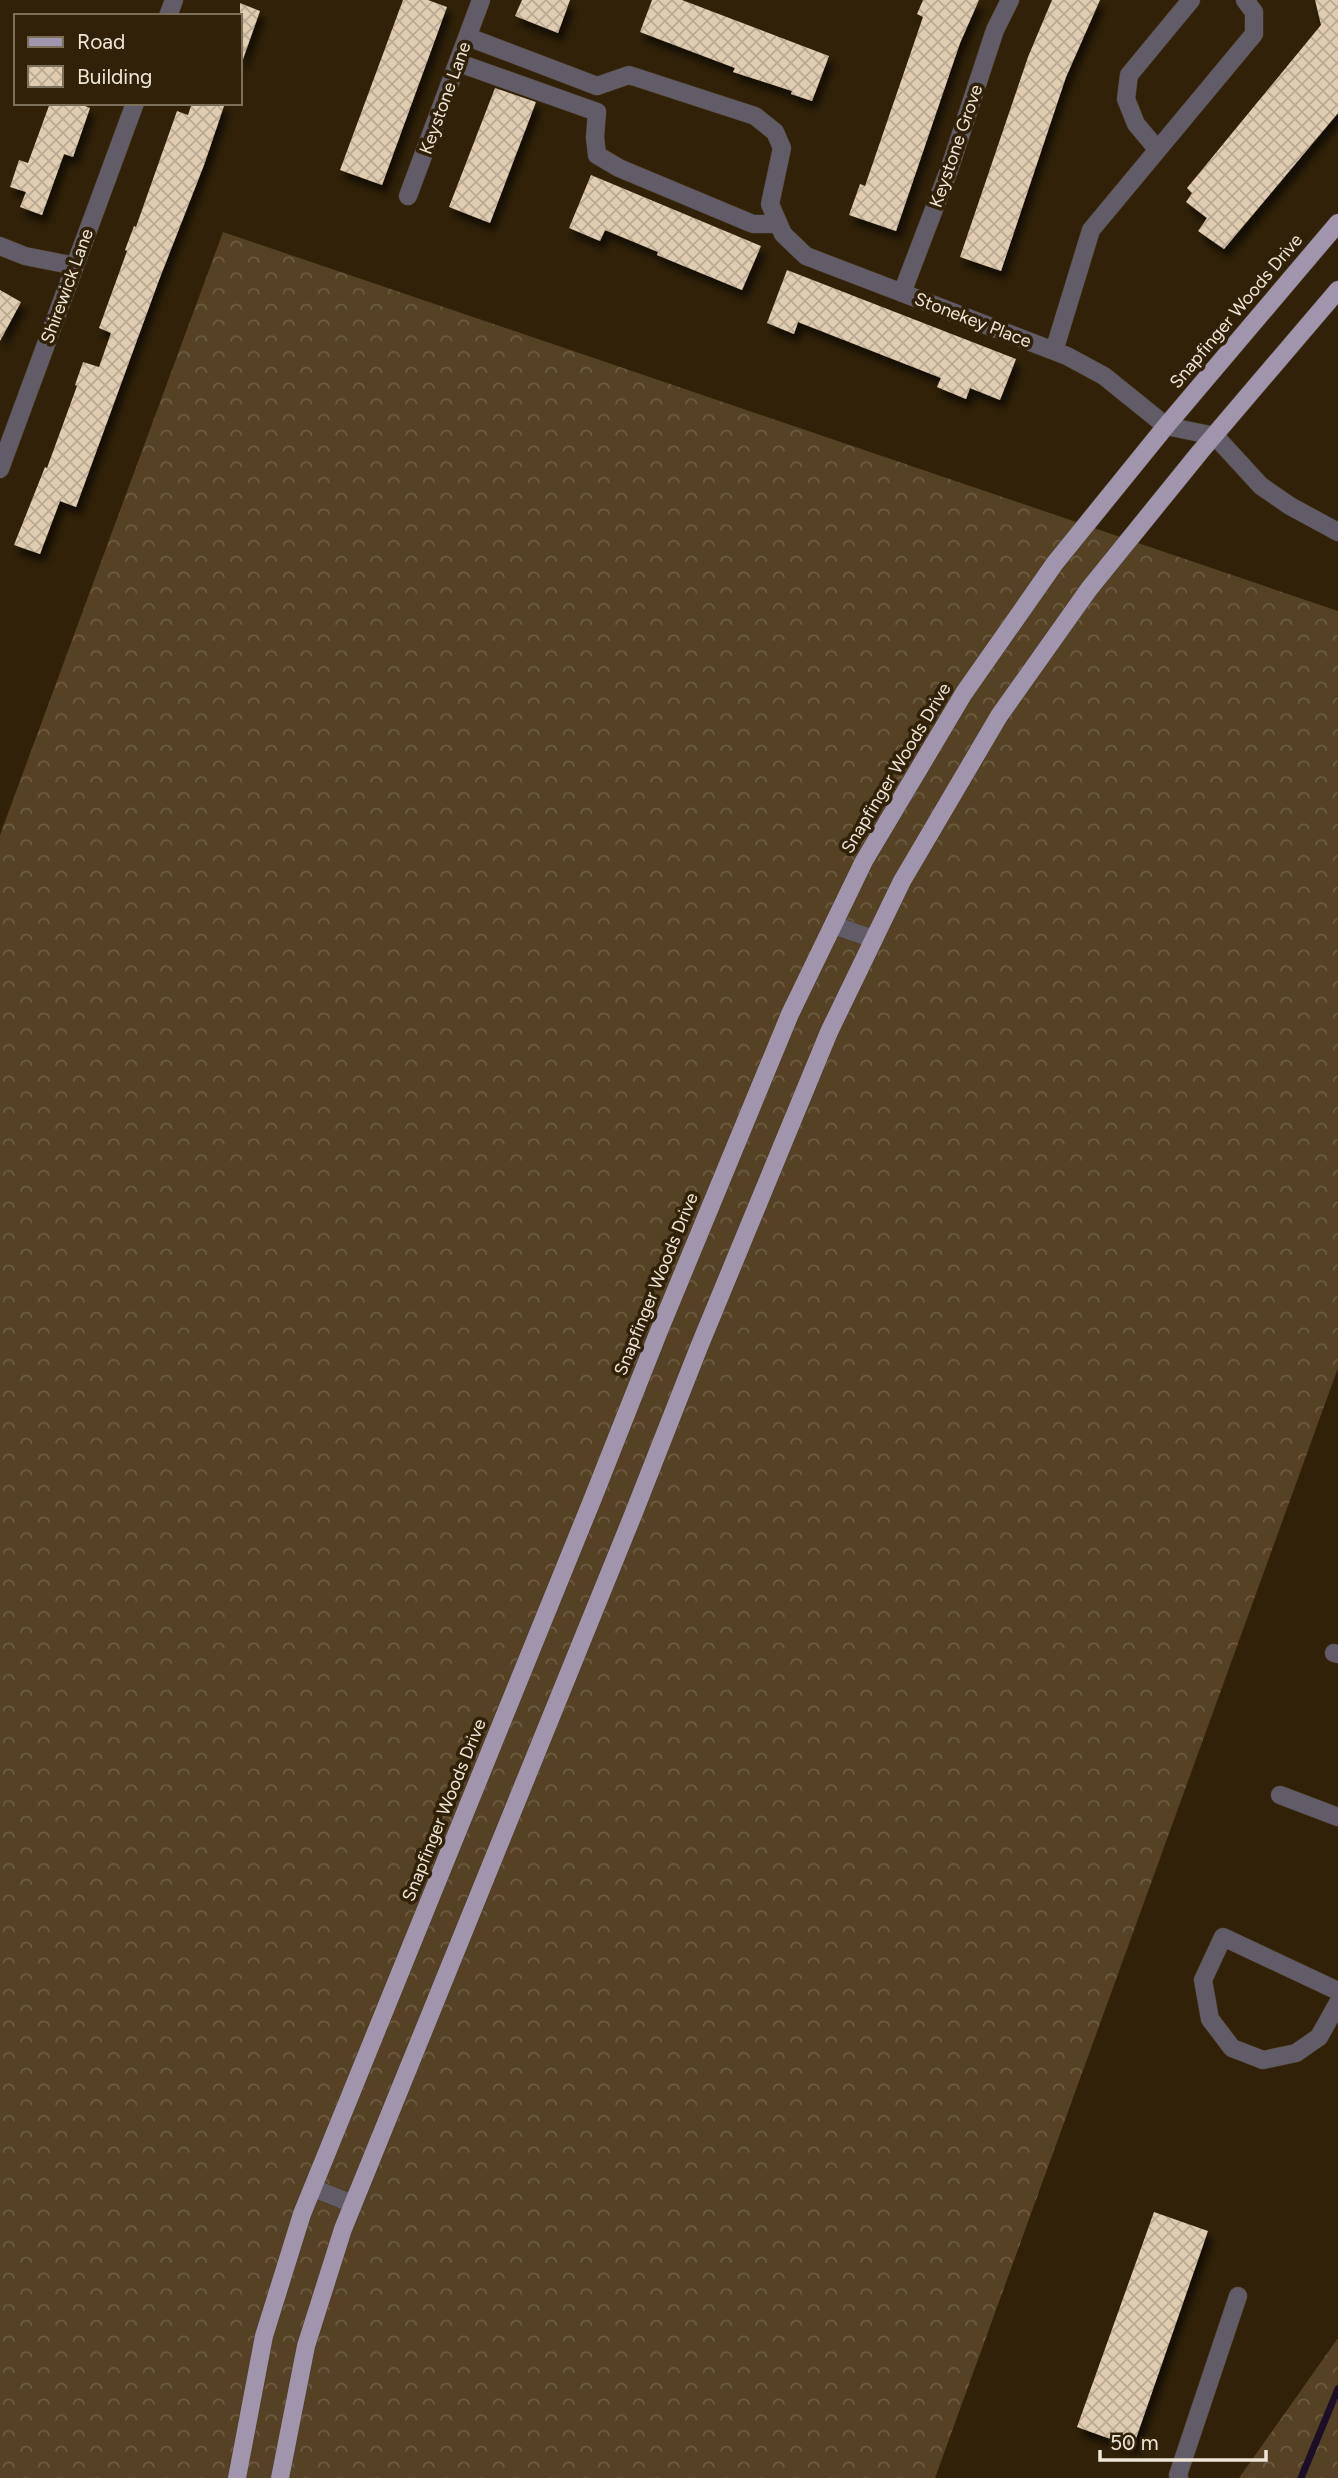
<svg xmlns="http://www.w3.org/2000/svg" width="1338" height="2478" viewBox="0 0 1338 2478" font-family="Figtree,sans-serif">
	<style>
		.forest { fill: url(#forest-crowns) }
		.lines { fill: none; stroke-linecap: round; stroke-linejoin: round }
		.stream { stroke: #1c0e29; stroke-width: 7 }
		.building { fill: url(#building-cross-hatch); filter: url(#shadow) }
		.minor-casing { stroke: #4b3d25; stroke-width: 19 }
		.major-casing { stroke: #4b3d25; stroke-width: 19 }
		.minor { stroke: #625c68; stroke-width: 18 }
		.major { stroke: #a095ad; stroke-width: 18 }
		.labels { text-anchor: middle; dominant-baseline: central; stroke-width: 7; stroke-linejoin: round; paint-order: stroke }
		.street-label { font-size: 18px; fill: #f0e6d7; stroke: #302108 }
	</style>
	<defs>
		<pattern id="forest-crowns" width="20" height="18" patternUnits="userSpaceOnUse" patternTransform="scale(1.75)"><rect width="20" height="18" fill="#554123"/><path d="M2 6a3 3 0 1 1 6 0M12 15a3 3 0 1 1 6 0" fill="none" stroke="#6e5c42"/></pattern>
		<pattern id="building-cross-hatch" width="8" height="8" patternUnits="userSpaceOnUse" patternTransform="scale(1.75)"><rect width="8" height="8" fill="#e0ccb0"/><path d="M0 0l8 8M0 8l8-8" fill="none" stroke="#baaa94"/></pattern>
		<filter id="shadow"><feDropShadow dx="4.5" dy="8" stdDeviation="3.5" flood-color="#0009"/></filter>
	</defs>
	<rect width="100%" height="100%" fill="#302108"/>
	<!-- forest -->
	<path class="forest" d="M223,232l1115,379v757l-403,1110h-935v-1643z
		M1338,2338v140h-99z"/>
	<g class="lines">
		<!-- stream -->
		<path class="stream" d="M1301,2478l37,-89"/>
	</g>
	<!-- building -->
	<path class="building" d="M403,0h25l19,7 -65,178 -42,-15z
		M522,0h48l-12,33 -43,-17z
		M652,0h30l147,56 -17,45 -21,-7 1,-3 -59,-19 2,-4 -95,-36z
		M923,0h56l-19,43 -64,188 -47,-16 11,-31 5,2 58,-169 -6,-3z
		M1052,0h48l-34,77 -65,194 -41,-14 68,-200z
		M1315,0h23v113l-114,136 -26,-18 9,-13 -21,-16 6,-9 -5,-5 134,-163z
		M240,3l20,8 -18,51 -2,-1z
		M495,88l41,14 -46,121 -41,-16z
		M50,103h28l12,5 -17,49 -9,-3 -22,61 -22,-8 6,-15 -16,-5 9,-27 9,3z
		M192,103h33l-21,62 -45,115 -83,227 -16,-6 -20,53 -26,-9 31,-78 2,1 30,-82 -2,-1 8,-23 16,5 12,-34 -12,-5 28,-77 -2,-1 9,-24 2,1 41,-116 11,4z
		M591,175l170,71 -19,44 -85,-35 1,-3 -53,-22 -5,11 -31,-13z
		M787,270l229,89 -16,41 -30,-12 -4,11 -29,-12 4,-9 -143,-56 -4,12 -27,-11z
		M0,290l21,12 -21,39z
		M1154,2212l54,19 -75,216 -56,-20z"/>
	<g class="lines">
		<defs>
			<path id="minor" d="M168,16l6,-16
				M468,37l129,49 32,-11 126,41 20,16 7,16 -12,56 13,30 23,22 261,100 37,20 62,50 49,10 46,50 29,20 48,26
				M459,63l138,49 -2,25 2,18 22,13 134,56h25
				M1157,149l-21,-25 -10,-25 3,-24 62,-75
				M408,196l73,-196
				M0,246l25,10 50,10
				M902,293l47,-123 46,-140 15,-30
				M1054,351l37,-121 163,-196v-22l-9,-12
				M0,469l135,-366
				M833,925l41,14
				M1334,1653l4,1
				M1280,1795l58,22
				M1338,1991l-115,-54 -20,43 7,39 22,29 31,12 33,-7 23,-16 19,-34
				M313,2188l40,16
				M1179,2478l-1,-3 60,-179"/>
			<path id="major" d="M237,2478l27,-142 38,-122 291,-716 66,-167 131,-317 74,-153 100,-168 91,-130 111,-137 172,-203
				M280,2478l26,-132 37,-117 290,-714 66,-168 130,-315 73,-151 97,-165 90,-127 111,-137 138,-162"/>
		</defs>
		<!-- minor casing -->
		<use href="#minor" class="minor-casing"/>
		<!-- major casing -->
		<use href="#major" class="major-casing"/>
		<!-- minor -->
		<use href="#minor" class="minor"/>
		<!-- major -->
		<use href="#major" class="major"/>
	</g>
	<g class="labels">
		<!-- street labels -->
		<g class="street-label">
			<text transform="translate(445 98) rotate(-70)">Keystone Lane</text>
			<text transform="translate(956 146) rotate(-71)">Keystone Grove</text>
			<text transform="translate(67 286) rotate(-70)">Shirewick Lane</text>
			<text transform="translate(1236 311) rotate(-50)">Snapfinger Woods Drive</text>
			<text transform="translate(973 320) rotate(21)">Stonekey Place</text>
			<text transform="translate(896 768) rotate(-59)">Snapfinger Woods Drive</text>
			<text transform="translate(656 1284) rotate(-68)">Snapfinger Woods Drive</text>
			<text transform="translate(444 1810) rotate(-68)">Snapfinger Woods Drive</text>
		</g>
	</g>
	<!-- legend -->
	<rect x="14" y="14" width="228" height="91" fill="#302108" stroke="#7d705b" stroke-width="2"/>
	<rect x="28" y="37" width="35" height="10" fill="#a095ad" stroke="#7d705b" stroke-width="2"/>
	<text x="77" y="49" font-size="21" fill="#f0e6d7">Road</text>
	<rect x="28" y="66" width="35" height="21" fill="url(#building-cross-hatch)" stroke="#7d705b" stroke-width="2"/>
	<text x="77" y="84" font-size="21" fill="#f0e6d7">Building</text>
	<!-- scale -->
	<path d="M1100 2450v10h166v-10" fill="none" stroke="#f0e6d7" stroke-width="3.5"/>
	<text x="1110" y="2450" font-size="21" fill="#f0e6d7" stroke="#302108" stroke-width="5" paint-order="stroke">50 m</text>
</svg>
